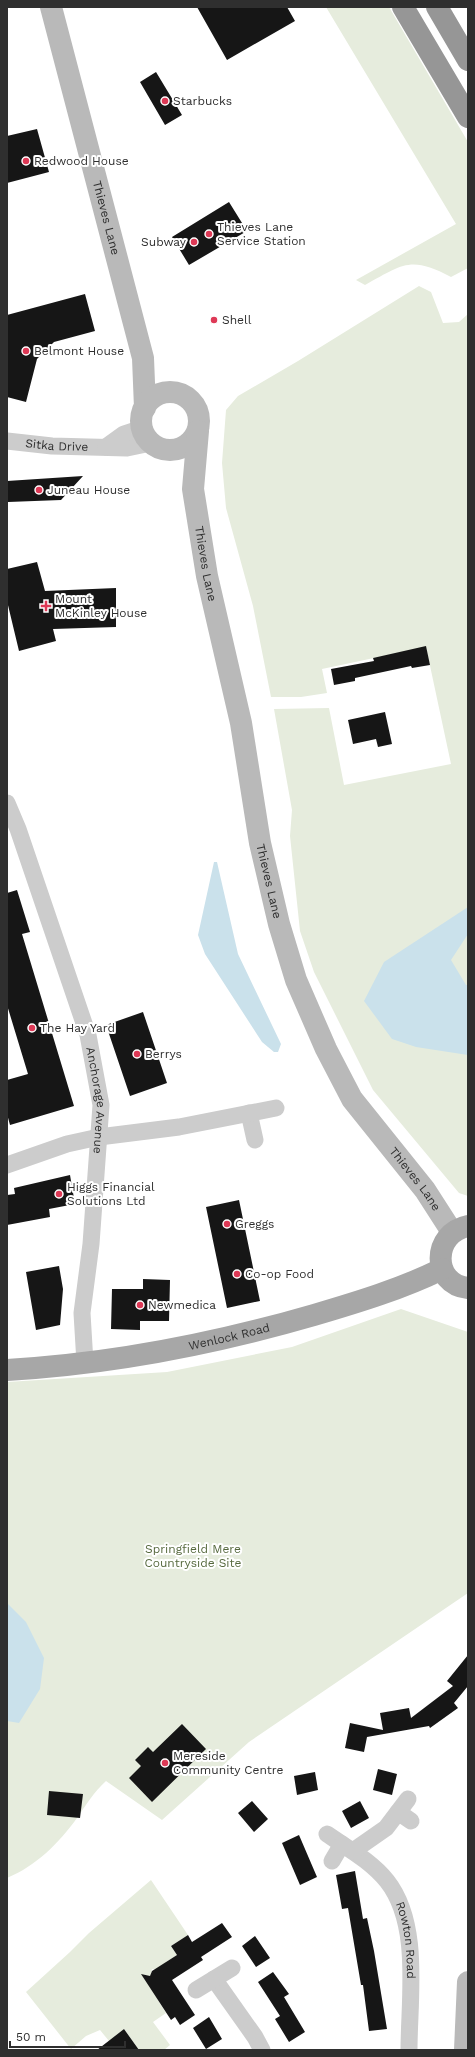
<svg xmlns="http://www.w3.org/2000/svg" width="475" height="2057" viewBox="0 0 475 2057" font-family="'Work Sans',sans-serif">
	<style>
		.green { fill: #e6ecdd }
		.water { fill: #cae1eb }
		.building { fill: #161616 }
		.lines { fill: none; stroke-linecap: round; stroke-linejoin: round }
		.street { stroke: #ccc; stroke-width: 17 }
		.secondary { stroke: #b9b9b9; stroke-width: 22 }
		.primary { stroke: #a7a7a7; stroke-width: 22 }
		.highway { stroke: #969696; stroke-width: 22 }
		.poi-dot { fill: #de3956; stroke: #fff; stroke-width: 1.5 }
		.labels { text-anchor: middle; dominant-baseline: central; stroke-width: 4; stroke-linejoin: round; paint-order: stroke }
		.poi-label { font-size: 12px; fill: #2f2f2f; stroke: #fff; text-anchor: start }
		.street-label { font-size: 12px; fill: #2f2f2f; stroke: #fff }
		.park-label { font-size: 12px; fill: #56693e; stroke: #fff }
	</style>
	<rect width="100%" height="100%" fill="#fff"/>
	<!-- green -->
	<path class="green" d="M326,7h63l79,135v126l-17,9c-41,-22 -49,-12 -86,8l-9,-5 100,-56z
		M419,286l12,6 12,31 16,-1 9,-8v882l-9,-3 -86,-103 -59,-118 -14,-41 -10,-95 2,-26 -18,-101 55,-1 15,77 107,-21 -25,-117 -104,22 5,24 -26,4h-30l-18,-91 -27,-98 -4,-45 4,-53 12,-14 60,-35z
		M401,1309l67,23v261l-219,149 -87,78 -56,-39c-12,11 -20,24 -29,37 -18,25 -41,48 -70,60v-496l160,-10 125,-25z
		M151,1880l37,55 -17,11 6,9 -11,7 4,7 -2,3 -16,-3c-4,18 5,29 14,44l-13,9 17,23 -6,5h-25l-15,-21 -15,12 -9,-11 -14,6 -15,13 -45,-57 44,-40 19,-19z"/>
	<!-- water -->
	<path class="water" d="M214,862h3l21,92 43,90 -3,8h-4l-12,-10 -57,-88 -7,-19z
		M468,907v27l-17,26 15,25h2v70l-52,-8 -24,-8 -28,-38 20,-39z
		M7,1603l19,19 18,36 -4,31 -21,34 -12,-2z"/>
	<!-- building -->
	<path class="building" d="M197,7h90l8,14 -68,39z
		M156,72l26,43 -17,10 -25,-43z
		M37,129l12,43 -42,11v-47z
		M229,202l18,29 -58,34 -17,-28z
		M85,294l10,37 -41,11 -17,17 -11,43 -19,-5v-82z
		M83,476l-22,24 -53,2 -1,-21z
		M37,562l8,29 71,-3v39l-63,2 3,12 -37,10 -12,-50v-32z
		M426,646l4,19 -18,3 -1,-2 -56,12v3l-21,4 -3,-16 43,-8 -1,-3z
		M385,712l7,32 -14,3 -2,-8 -23,5 -5,-24z
		M17,890l13,42 -8,2 52,172 -64,19 -3,-11v-34l21,-6 -21,-69v-112z
		M143,1012l24,71 -37,13 -24,-71z
		M70,1175l5,29 -26,5 1,8 -43,8v-30l8,-1 -1,-6z
		M239,1200l21,101 -33,7 -21,-101z
		M59,1266l4,23 -3,36 -24,5 -10,-58z
		M143,1279l27,1 -1,41h-29v9l-29,-1 1,-40h31z
		M468,1655v31l-14,17 4,5 -28,20 -1,-2 -62,11 -3,15 -19,-4 5,-25 33,7 -3,-17 29,-5 2,10 42,-32 -6,-5z
		M182,1724l24,25 -54,53 -23,-24 12,-12 -6,-6 13,-13 5,5z
		M378,1769l19,5 -5,21 -19,-5z
		M315,1772l3,18 -21,5 -3,-19z
		M49,1791l34,3 -3,24 -33,-3z
		M252,1801l16,18 -14,13 -16,-19z
		M360,1801l9,17 -18,10 -9,-17z
		M299,1835l18,42 -17,8 -18,-42z
		M355,1871l8,48 4,-1 7,33 13,78 -18,2 -6,-46h-2l-13,-77 -6,1 -6,-34z
		M222,1923l10,14 -31,20 2,3 -31,20 23,35 -15,10 -5,-8 -4,3 -30,-46 9,2 2,-5 25,-16 -6,-9 17,-11 4,7z
		M255,1936l15,22 -14,9 -14,-21z
		M273,1972l16,22 -5,3 21,35 -16,10 -14,-23 5,-3 -22,-34z
		M209,2017l13,22 -16,10 -13,-21z
		M124,2029l15,21h-42z"/>
	<g class="lines">
		<!-- street -->
		<g class="street">
			<path id="s1" d="M7,441l45,5 75,2 24,-5"/>
			<path d="M106,447l18,-13 18,-6"/>
			<path id="s2" d="M7,803l11,26 70,206 13,70 -10,139 -9,69 3,50"/>
			<path d="M249,1113l6,27"/>
			<path d="M7,1165l60,-21 32,-7 80,-10 97,-19"/>
			<path d="M398,1812l13,9"/>
			<path id="s3" d="M327,1834c20,14 44,27 60,47 34,43 22,117 22,169"/>
			<path d="M353,1851l33,-23 22,-29"/>
			<path d="M332,1861l10,-17"/>
			<path d="M214,1979l41,58 7,13"/>
			<path d="M196,1990l36,-22"/>
		</g>
		<!-- secondary -->
		<g class="secondary">
			<path id="s4" d="M51,7l92,351 2,50"/>
			<circle cx="170" cy="421" r="29"/>
			<path id="s5" d="M198,431l-5,58 14,87 34,147 19,120 19,81 17,56 30,69 26,50 73,91 27,42"/>
			<path d="M465,2050l3,-68"/>
		</g>
		<!-- primary -->
		<g class="primary">
			<path d="M468,1226c-36,7 -37,58 0,62"/>
			<path id="s6" d="M7,1370c104,-6 207,-26 307,-55 44,-13 87,-26 128,-46"/>
		</g>
		<!-- highway -->
		<path class="highway" d="M403,7l65,110
			M437,7l31,53"/>
	</g>
	<!-- markers -->
	<g class="poi-dot">
		<circle cx="165" cy="101" r="4"/>
		<circle cx="26" cy="161" r="4"/>
		<circle cx="209" cy="234" r="4"/>
		<circle cx="194" cy="242" r="4"/>
		<circle cx="214" cy="320" r="4"/>
		<circle cx="26" cy="351" r="4"/>
		<circle cx="39" cy="490" r="4"/>
		<path d="M44 600h4v4h4v4h-4v4h-4v-4h-4v-4h4z"/>
		<circle cx="32" cy="1028" r="4"/>
		<circle cx="137" cy="1054" r="4"/>
		<circle cx="59" cy="1194" r="4"/>
		<circle cx="227" cy="1224" r="4"/>
		<circle cx="237" cy="1274" r="4"/>
		<circle cx="140" cy="1305" r="4"/>
		<circle cx="165" cy="1763" r="4"/>
	</g>
	<g class="labels">
		<!-- poi labels -->
		<g class="poi-label">
			<text x="173" y="101">Starbucks</text>
			<text x="34" y="161">Redwood House</text>
			<text x="217" y="227">Thieves Lane<tspan x="217" dy="14">Service Station</tspan></text>
			<text x="186" y="242" text-anchor="end">Subway</text>
			<text x="222" y="320">Shell</text>
			<text x="34" y="351">Belmont House</text>
			<text x="47" y="490">Juneau House</text>
			<text x="55" y="599">Mount<tspan x="55" dy="14">McKinley House</tspan></text>
			<text x="40" y="1028">The Hay Yard</text>
			<text x="145" y="1054">Berrys</text>
			<text x="67" y="1187">Higgs Financial<tspan x="67" dy="14">Solutions Ltd</tspan></text>
			<text x="235" y="1224">Greggs</text>
			<text x="245" y="1274">Co-op Food</text>
			<text x="148" y="1305">Newmedica</text>
			<text x="173" y="1756">Mereside<tspan x="173" dy="14">Community Centre</tspan></text>
		</g>
		<!-- street labels -->
		<g class="street-label">
			<text stroke="none"><textPath href="#s4" startOffset="218">Thieves Lane</textPath></text>
			<text stroke="none"><textPath href="#s1" startOffset="50">Sitka Drive</textPath></text>
			<text stroke="none"><textPath href="#s5" startOffset="134">Thieves Lane</textPath></text>
			<text stroke="none"><textPath href="#s5" startOffset="458">Thieves Lane</textPath></text>
			<text stroke="none"><textPath href="#s2" startOffset="312">Anchorage Avenue</textPath></text>
			<text stroke="none"><textPath href="#s5" startOffset="794">Thieves Lane</textPath></text>
			<text stroke="none"><textPath href="#s6" startOffset="225">Wenlock Road</textPath></text>
			<text stroke="none"><textPath href="#s3" startOffset="140">Rowton Road</textPath></text>
		</g>
		<!-- park labels -->
		<g class="park-label">
			<text x="193" y="1549">Springfield Mere<tspan x="193" dy="14">Countryside Site</tspan></text>
		</g>
	</g>
	<!-- border -->
	<rect width="475" height="2057" fill="none" stroke="#2f2f2f" stroke-width="16"/>
	<!-- scale -->
	<path d="M10 2041v6h115v-6" fill="none" stroke="#2f2f2f" stroke-width="2"/>
	<text x="16" y="2041" font-size="12" fill="#2f2f2f" stroke="#ffffff" stroke-width="3" paint-order="stroke">50 m</text>
</svg>
